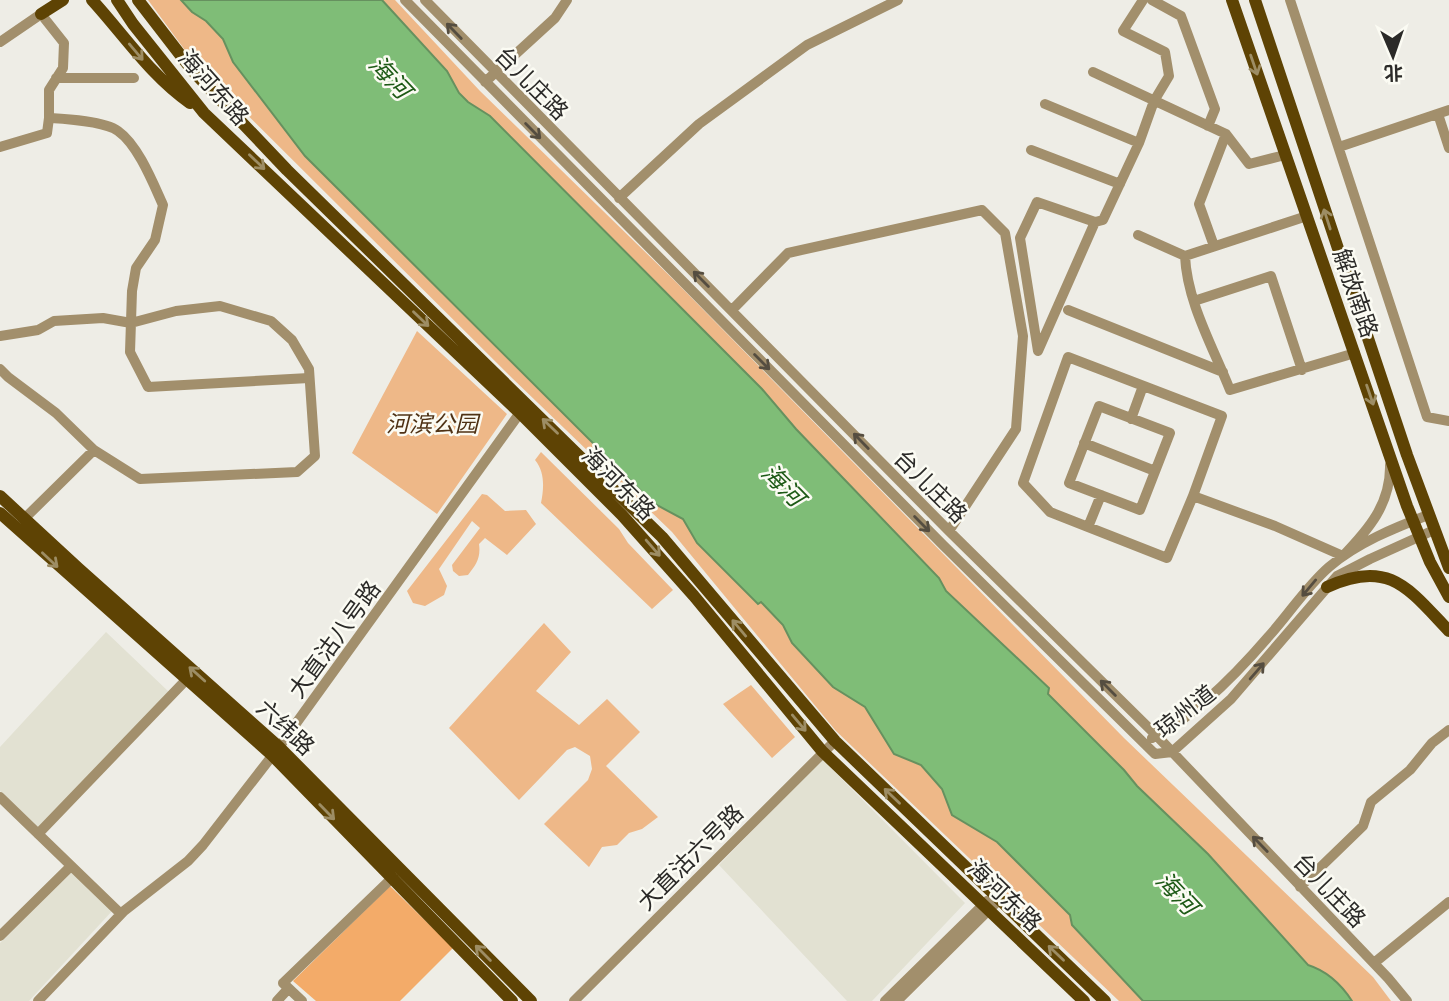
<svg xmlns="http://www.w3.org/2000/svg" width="1449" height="1001" viewBox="0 0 1449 1001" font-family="Merriweather,'Noto Sans SC',serif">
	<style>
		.built { fill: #e2e1d2 }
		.green { fill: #eeb888 }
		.forest { fill: #f3ab69 }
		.water { fill: #7fbd77; stroke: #66915f; stroke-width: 2 }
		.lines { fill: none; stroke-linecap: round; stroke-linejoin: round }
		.minor { stroke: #a28f6c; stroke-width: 10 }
		.major { stroke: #5e4304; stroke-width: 12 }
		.oneway { stroke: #554d40 }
		.oneway2 { stroke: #9d8d64 }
		.labels { text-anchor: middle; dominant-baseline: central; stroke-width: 5; stroke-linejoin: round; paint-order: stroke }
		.street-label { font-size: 23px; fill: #2b2a28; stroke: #fbfbf3 }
		.park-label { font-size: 23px; font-style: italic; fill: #4f3215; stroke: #fbfbf3 }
		.water-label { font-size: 24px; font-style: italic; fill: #1d5a16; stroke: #fbfbf3 }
	</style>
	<rect width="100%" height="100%" fill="#eeede6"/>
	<!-- built -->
	<path class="built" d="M106,632l63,60 -129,137 -40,-38v-44z
		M822,759l143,144 -93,98h-25l-128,-136z
		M73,871l40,39 -84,91h-29v-58z"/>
	<!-- green -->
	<path class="green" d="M148,0h247l85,91 197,192 447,455 249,239 18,24h-272l-283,-270 -164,-199 -160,-154 -319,-317z
		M417,331l90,83 -70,100 -85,-61z
		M541,452l78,77 9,14 45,47 -21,19 -111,-106c3,-15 4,-31 -6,-43z
		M482,494l5,1 18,16 21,-1 10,14 -29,31 -22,-17 -6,6c2,14 -3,21 -11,31l-9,1 -6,-5 -1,-6 28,-37 -8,-7 -33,48 8,17 -3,9 -19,11 -12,-3 -6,-12z
		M544,623l27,29 -35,39 43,34 28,-26 33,33 -34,34 52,51 -16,12 -13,4 -12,12 -15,2 -13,20 -45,-43 44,-44 4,-11 -2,-13 -15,-9 -8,3 -48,50 -70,-72z
		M751,685l44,52 -23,21 -49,-54z"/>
	<!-- forest -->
	<path class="forest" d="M390,886l63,62 -53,53h-84l-23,-20z"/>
	<!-- water -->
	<path class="water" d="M181,0h201l65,71 12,22 9,9 22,14 272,273 34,40 143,149 7,13 103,97 -1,6 76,76 13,16 71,68 100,111c19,6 33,19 44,36h-209l-71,-76 -2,-10 -73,-73 -45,-27 -10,-26 -21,-24 -27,-11 -29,-47 -32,-20 -41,-44 -9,-18 -22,-23 -3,2 -61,-61 -14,-24 -30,-16 -348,-347 -72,-94 -10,-23 -17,-18 -14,-9z"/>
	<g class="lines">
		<!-- minor -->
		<path class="minor" d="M405,0l538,545 212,209 17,-2 59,-53 106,-123 33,-17 64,-29
			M425,0l524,531 208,205 231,242 19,23
			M1152,0l29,16 34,93 -7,17
			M1290,0l137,417 22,4
			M0,42l41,-28 23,29 -1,25 -14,22v28c17,1 55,3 69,13 20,14 35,52 45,74l-8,35 -19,28 -4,23 -2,61 18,35 161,-9
			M1093,72l133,62 23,30 36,-9
			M56,78h78
			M485,82l70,-64 12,-18
			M1045,104l94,39
			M1438,114l11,34
			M0,147l47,-14 2,-15
			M1339,147l110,-37
			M1031,150l89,34
			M619,198l80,-74 108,-79 91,-45
			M1307,216l-122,40c2,46 28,91 45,134l125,-37
			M1095,222l-58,-20 -17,36 18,113 57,-129 8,-2 36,-77 15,-42 15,-25 -4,-24 -42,-21 20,-31
			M1138,235l47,21
			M1214,246l-15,-42 27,-70
			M1194,301l77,-25 31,94
			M732,310l56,-57 194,-43 23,23 18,103 -7,93 -67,102
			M1068,310l155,62
			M0,336l38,-6 16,-9 49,-3 28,5 45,-12 44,-5 51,15 21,19 17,29 6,87 -18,16 -157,7 -46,-29 -70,69
			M0,369l8,8 48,36 38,37
			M1099,406l71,27 -30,77 -71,-27z
			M1131,419l12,-33
			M1084,443l71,28
			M1193,496l-26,62 -117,-46 -27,-29 45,-126 154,59 -29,80 82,30 68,30c25,-26 48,-52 47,-91
			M1088,527l13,-32
			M1152,738c43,-21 86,-66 117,-102 20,-22 37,-49 60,-69 28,-24 65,-39 99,-52
			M0,797l121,117
			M38,834l148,-154
			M1300,887l63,-61 8,-24 39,-32 22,-27 17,-13
			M0,936l71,-70
			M1374,963l75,-61
			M38,1001l86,-90 64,-50 15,-16 76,-98 243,-337
			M277,1001l11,-12
			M302,1001l-19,-18 109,-105
			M574,1001l261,-260
			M885,1001l102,-100
			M897,1001l103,-102"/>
		<!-- major -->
		<path class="major" d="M92,0c32,35 59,76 98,103
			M117,0l16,24 71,89 316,300 102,102 72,81 128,155 262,250
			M138,0l54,70 95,100 375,367 173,204 270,260
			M1232,0l175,506 23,56 19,35
			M1255,0l152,455 42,113
			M41,14l22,-14
			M0,496l79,73 200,178 252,254
			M0,513l272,242 240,246
			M1327,587c62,-29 82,2 122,44"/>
	</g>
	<!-- one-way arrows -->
	<defs><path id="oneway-shaft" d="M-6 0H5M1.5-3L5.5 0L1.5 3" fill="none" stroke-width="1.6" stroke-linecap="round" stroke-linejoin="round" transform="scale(1.75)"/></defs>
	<g class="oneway">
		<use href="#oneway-shaft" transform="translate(454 31) rotate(-134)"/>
		<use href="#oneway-shaft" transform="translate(533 131) rotate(45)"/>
		<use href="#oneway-shaft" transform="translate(701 279) rotate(-135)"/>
		<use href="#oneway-shaft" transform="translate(762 362) rotate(45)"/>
		<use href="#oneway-shaft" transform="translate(861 441) rotate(-134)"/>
		<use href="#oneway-shaft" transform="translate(922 524) rotate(45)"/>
		<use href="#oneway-shaft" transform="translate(1309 588) rotate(130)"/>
		<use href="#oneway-shaft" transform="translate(1257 671) rotate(-49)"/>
		<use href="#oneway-shaft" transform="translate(1108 688) rotate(-135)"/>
		<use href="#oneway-shaft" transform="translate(1260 844) rotate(-134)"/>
	</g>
	<g class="oneway2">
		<use href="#oneway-shaft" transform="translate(136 52) rotate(50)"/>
		<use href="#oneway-shaft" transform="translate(1254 65) rotate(71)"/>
		<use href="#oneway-shaft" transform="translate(257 162) rotate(44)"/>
		<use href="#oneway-shaft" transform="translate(1327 219) rotate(-108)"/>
		<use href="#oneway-shaft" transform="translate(421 319) rotate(44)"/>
		<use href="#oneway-shaft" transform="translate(1370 395) rotate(71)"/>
		<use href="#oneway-shaft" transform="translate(550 426) rotate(-136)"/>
		<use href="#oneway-shaft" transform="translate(653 548) rotate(49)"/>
		<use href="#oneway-shaft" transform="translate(50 560) rotate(43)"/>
		<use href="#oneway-shaft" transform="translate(739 628) rotate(-130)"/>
		<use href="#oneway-shaft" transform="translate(197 674) rotate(-138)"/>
		<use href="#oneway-shaft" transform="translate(799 723) rotate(50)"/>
		<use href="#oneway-shaft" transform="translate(892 796) rotate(-136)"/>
		<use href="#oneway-shaft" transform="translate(327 812) rotate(46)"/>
		<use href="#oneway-shaft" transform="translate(483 953) rotate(-135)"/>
		<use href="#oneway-shaft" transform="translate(1056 953) rotate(-136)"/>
	</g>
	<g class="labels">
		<!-- street labels -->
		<g class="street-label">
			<text transform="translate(532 83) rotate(45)">台儿庄路</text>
			<text transform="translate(214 87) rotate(48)">海河东路</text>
			<text transform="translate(1356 293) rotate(71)">解放南路</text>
			<text transform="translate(619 483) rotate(45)">海河东路</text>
			<text transform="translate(931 486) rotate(45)">台儿庄路</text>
			<text transform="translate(334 639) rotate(-54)">大直沽八号路</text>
			<text transform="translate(1185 711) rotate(-38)">琼州道</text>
			<text transform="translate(286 727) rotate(43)">六纬路</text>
			<text transform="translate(690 857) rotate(-45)">大直沽六号路</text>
			<text transform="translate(1330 890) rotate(46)">台儿庄路</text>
			<text transform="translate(1005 895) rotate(44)">海河东路</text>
		</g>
		<!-- park labels -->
		<g class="park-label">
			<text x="432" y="423">河滨公园</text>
		</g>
		<!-- water labels -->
		<g class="water-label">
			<text transform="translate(390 77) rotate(47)">海河</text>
			<text transform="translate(783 485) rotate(45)">海河</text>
			<text transform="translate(1177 893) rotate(47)">海河</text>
		</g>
	</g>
	<!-- north arrow -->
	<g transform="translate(1393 56) rotate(178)" stroke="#fbfbf3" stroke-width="5" paint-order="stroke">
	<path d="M0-5L12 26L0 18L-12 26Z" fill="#2b2a28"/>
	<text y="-10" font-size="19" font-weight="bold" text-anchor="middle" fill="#2b2a28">北</text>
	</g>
</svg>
